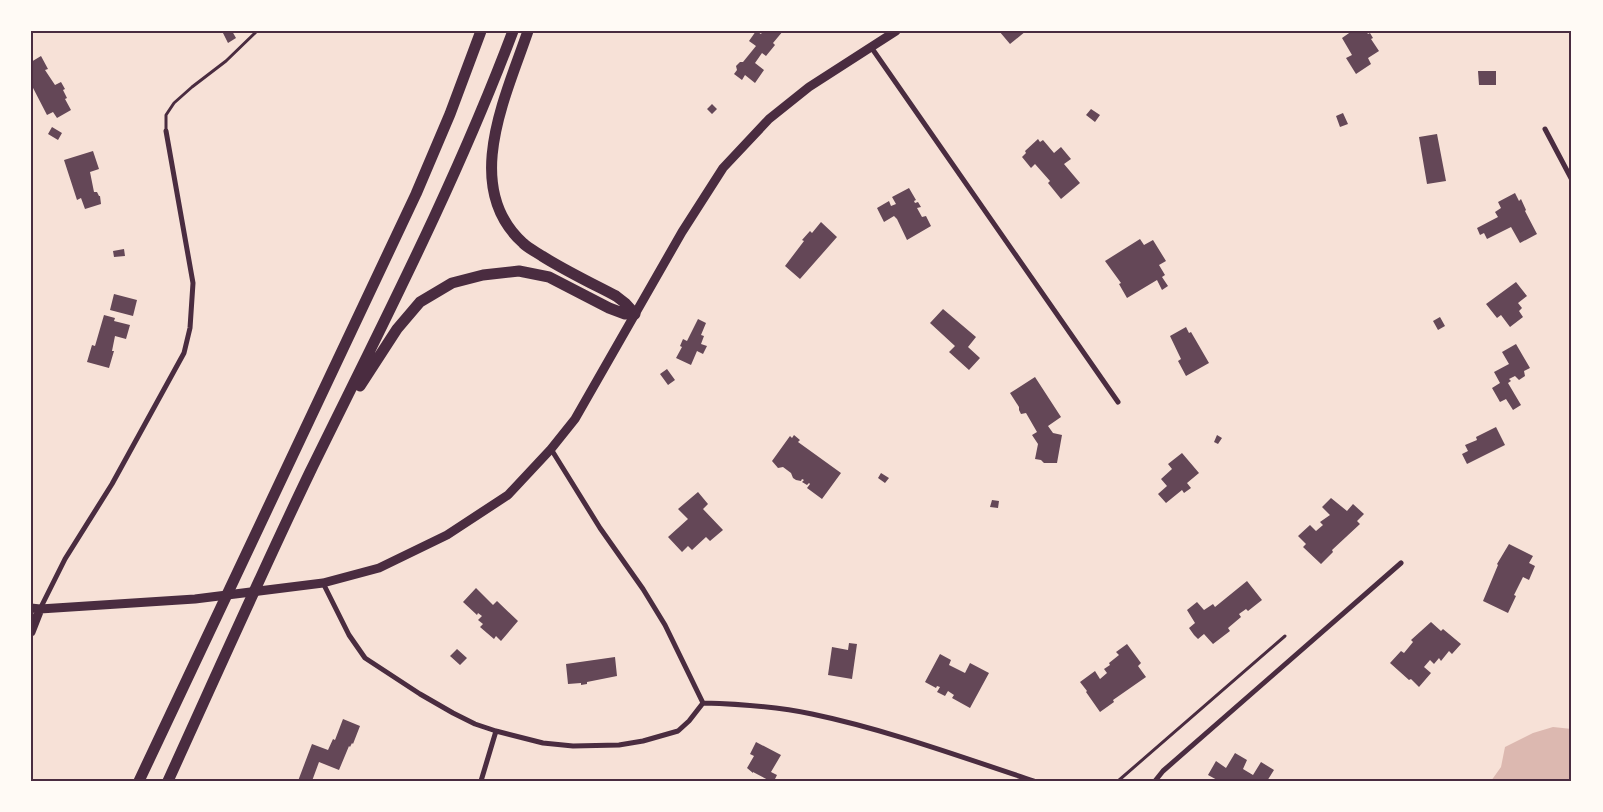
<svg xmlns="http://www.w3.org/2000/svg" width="1603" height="812" viewBox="0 0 1603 812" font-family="Barlow,sans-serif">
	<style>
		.water { fill: #dcb8b0 }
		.building { fill: #644757 }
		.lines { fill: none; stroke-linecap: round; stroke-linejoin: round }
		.service { stroke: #4a2c40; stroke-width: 3 }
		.minor { stroke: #4a2c40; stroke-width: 5 }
		.secondary { stroke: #4a2c40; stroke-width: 9 }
		.motorway { stroke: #4a2c40; stroke-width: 11 }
		.neatline { fill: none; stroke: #4a2c40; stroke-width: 2 }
	</style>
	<rect width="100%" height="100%" fill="#f7e1d7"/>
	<!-- water -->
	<path class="water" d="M1553,727l19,2v52h-81l10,-14 4,-20 28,-14z"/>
	<!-- building -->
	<path class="building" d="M222,31h10l4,7 -8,5z
		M756,31l5,3 2,-3h20l-10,12 2,2 -9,11 -4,-3 -7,10 9,7 -9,13 -10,-8 -3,5 -8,-6 3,-4 -1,-4 4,-4h3l13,-16 -7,-5z
		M999,31h27l-16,13z
		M1352,31h14l2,3 2,-1 3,5 -2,1 8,12 -11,7 3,6 -15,10 -10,-16 6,-3 -10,-17z
		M41,56l7,13 -3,1 10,15 6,-3 4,7 -2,1 4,8 -2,1 6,11 -14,8 -4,-6 -6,3 -16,-31 2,-2 -2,-3v-17z
		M1478,71h18v14h-17z
		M712,104l5,5 -5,5 -5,-5z
		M1091,109l9,6 -5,7 -9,-7z
		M1343,113l5,11 -8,3 -4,-11z
		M52,127l10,6 -4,7 -10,-6z
		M1437,134l9,47 -19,3 -8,-47z
		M1038,139l2,3 3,-2 11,13 7,-6 10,12 -7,5 16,19 -19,16 -13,-16 2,-2 -15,-17 -4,4 -9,-11 4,-4 -1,-2z
		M93,151l6,18 -9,3 4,20h3l2,4h1l1,8 -16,5 -4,-11 -4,2 -13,-40z
		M909,188l7,12 -2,1 1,2 3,-1 3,5 -4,1 5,9 4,-1 5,10 -24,14 -10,-21 -3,-3 -10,6 -7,-14 12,-7 2,5 5,-2 -4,-7z
		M1515,193l4,8 2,-2 5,11 -1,1 12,23 -17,9 -9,-16 -24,12 -3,-6 -4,2 -3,-7 21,-11 -3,-5 6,-4 -3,-6z
		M821,222l16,15 -37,42 -15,-13 19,-25 -2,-1 8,-9 2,2z
		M1140,239l4,6 9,-5 13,21 -7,4 6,10 -3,2 6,9 -6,4 -5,-10 -30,18 -8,-14 2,-1 -16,-22z
		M124,249l1,7 -11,1 -1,-6z
		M1516,282l11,14 -9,7 4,5 -3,3 4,6 -13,10 -9,-12 -4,3 -11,-14z
		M114,294l23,6 -4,16 -23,-6z
		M943,309l33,28 -8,10 12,11 -11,12 -20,-18 6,-6 -25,-23z
		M104,315l11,3 -1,3 16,4 -4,14 -11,-3 -3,15h2l-5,17 -22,-6 5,-17 3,1z
		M1440,317l5,9 -7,4 -5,-9z
		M698,319l8,4 -5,12 3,1 -3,8 6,2 -4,8 -6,-3 -6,14 -15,-7 6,-11 -2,-1 3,-7 4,2z
		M1186,327l3,6 2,-1 18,31 -23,13 -8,-15 3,-2 -11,-23z
		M1516,344l14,24 -6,3 1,5 -6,4 -4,-4 -6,3 2,2 -3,2 13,22 -8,5 -7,-11 -6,3 -8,-14 8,-5 -6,-11 15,-8 -7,-12z
		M667,369l8,11 -7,5 -8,-11z
		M1035,377l26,40 -13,9 5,7 9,2 -5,28h-13l-3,-3 -6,-1 3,-15 -6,-9 5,-3 -11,-19 -5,1 -2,-4v-3l-9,-14z
		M1496,427l9,18 -38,19 -5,-10 6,-3 -3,-6 12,-5 -1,-3z
		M794,435l6,5 -2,2 43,31 -19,26 -15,-11 3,-4 -1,-1 -2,2 -5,-3 2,-2 -2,-1 -1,2 -5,-1 -3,-2 -2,-5 -8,-6 -5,1 -6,-7 18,-25 2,2z
		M1217,435l5,3 -4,6 -4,-2z
		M1182,453l17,20 -12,10 4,5 -7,5 -2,-3 -16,13 -8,-9 9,-8 -6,-7 11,-10 -4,-5z
		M881,473l8,5 -4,5 -7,-5z
		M698,492l10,12 -5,5 20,21 -13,11 -4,-4 -14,13 -4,-4 -6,6 -14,-15 20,-18 -10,-10z
		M1331,498l16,13 6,-7 11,10 -7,7 3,3 -28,26 1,2 -12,12 -18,-17 3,-3 -8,-8 12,-11 6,6 7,-6 -3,-3 10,-7 -8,-8z
		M992,500l7,1 -1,7 -8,-1z
		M1509,544l24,12 -4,7 6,3 -6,14 -6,-3 -9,18 2,1 -8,17 -25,-12 15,-36 -1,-1z
		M1247,581l15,19 -14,11 -2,-2 -7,5 2,3 -13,11 2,3 -17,13 -9,-10 -6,5 -4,-4 -5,-7 6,-5 -8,-13 10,-8 7,8 9,-6 2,3z
		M476,588l17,17 4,-4 21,20 -17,20 -5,-5 -2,3 -14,-12 3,-3 -5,-4 4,-4 -4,-3 -1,2 -14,-13z
		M1431,622l10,9 2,-2 18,15 -9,10 -3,-3 -8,10 -2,-3 -5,6 -4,-4 -6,7 7,6 -12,14 -8,-8 -2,1 -19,-17 11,-12 3,2 9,-11 -2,-2z
		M849,643l8,1 -5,35 -24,-4 4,-28 16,3z
		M1127,644l14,19 -3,3 8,11 -33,23 1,2 -14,10 -14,-20 1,-1 -7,-9 15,-11 5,8 7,-6 -3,-4 6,-4 -1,-2 10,-8 -3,-3z
		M457,649l10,9 -7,7 -10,-9z
		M940,654l11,6 -2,5 16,8 5,-10 19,10 -19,35 -18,-10 2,-3 -6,-4 -3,5 -8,-4 3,-5 -3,-1 -1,2 -11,-6z
		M615,657l2,19 -30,6v2l-6,1v-2l-13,1 -2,-20z
		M343,719l17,7 -7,18 -1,-1 -2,4 -1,-1 -10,24 -20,-8 -7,19h-14l14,-37 16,6 5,-11 2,1z
		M756,742l25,13 -10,17 6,3 -3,6h-4l-17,-9v1l-6,-5 7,-12 -4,-2z
		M1235,753l12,7 -4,9 10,6 8,-13 13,8 -7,11h-48l-11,-6 8,-14 10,7z"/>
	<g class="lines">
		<!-- service -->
		<path class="service" d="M166,131v-16l8,-12 18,-16 34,-26 31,-30
			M1118,781l167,-145"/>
		<!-- minor -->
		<path class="minor" d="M871,47l247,355
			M1545,129l27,51
			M551,449l49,79 43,61 22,36 38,78
			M323,583l26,52 16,23 55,36 33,19 22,11 21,7 47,12 30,3 46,-1 24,-4 35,-10 11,-10 14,-18
			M40,609l25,-50 47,-75 72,-131 6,-25 3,-45 -27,-152
			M703,703c37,1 73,3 109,11 76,16 149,43 222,67
			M481,781l15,-50
			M1155,781l8,-10 238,-208"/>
		<!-- secondary -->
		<path class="secondary" d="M31,608l9,1 155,-10 128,-16 56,-15 68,-33 61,-40 43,-46 24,-30 107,-187 41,-64 46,-49 40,-32 87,-56
			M31,632l9,-23"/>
		<!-- motorway -->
		<path class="motorway" d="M528,31c-22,65 -67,156 -5,212 5,5 13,9 19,13 24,15 49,27 74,40l9,7 10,11
			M360,386l37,-57 23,-27 32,-19 31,-8 36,-4 30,6 60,31 16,6h10
			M139,781l277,-587 34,-80 31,-83
			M168,781c47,-103 93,-207 142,-309 71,-145 146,-289 203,-441"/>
	</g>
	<!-- border -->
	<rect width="1603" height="812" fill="none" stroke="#fffaf5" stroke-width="65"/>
	<rect x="32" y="32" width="1538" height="748" class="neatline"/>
</svg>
